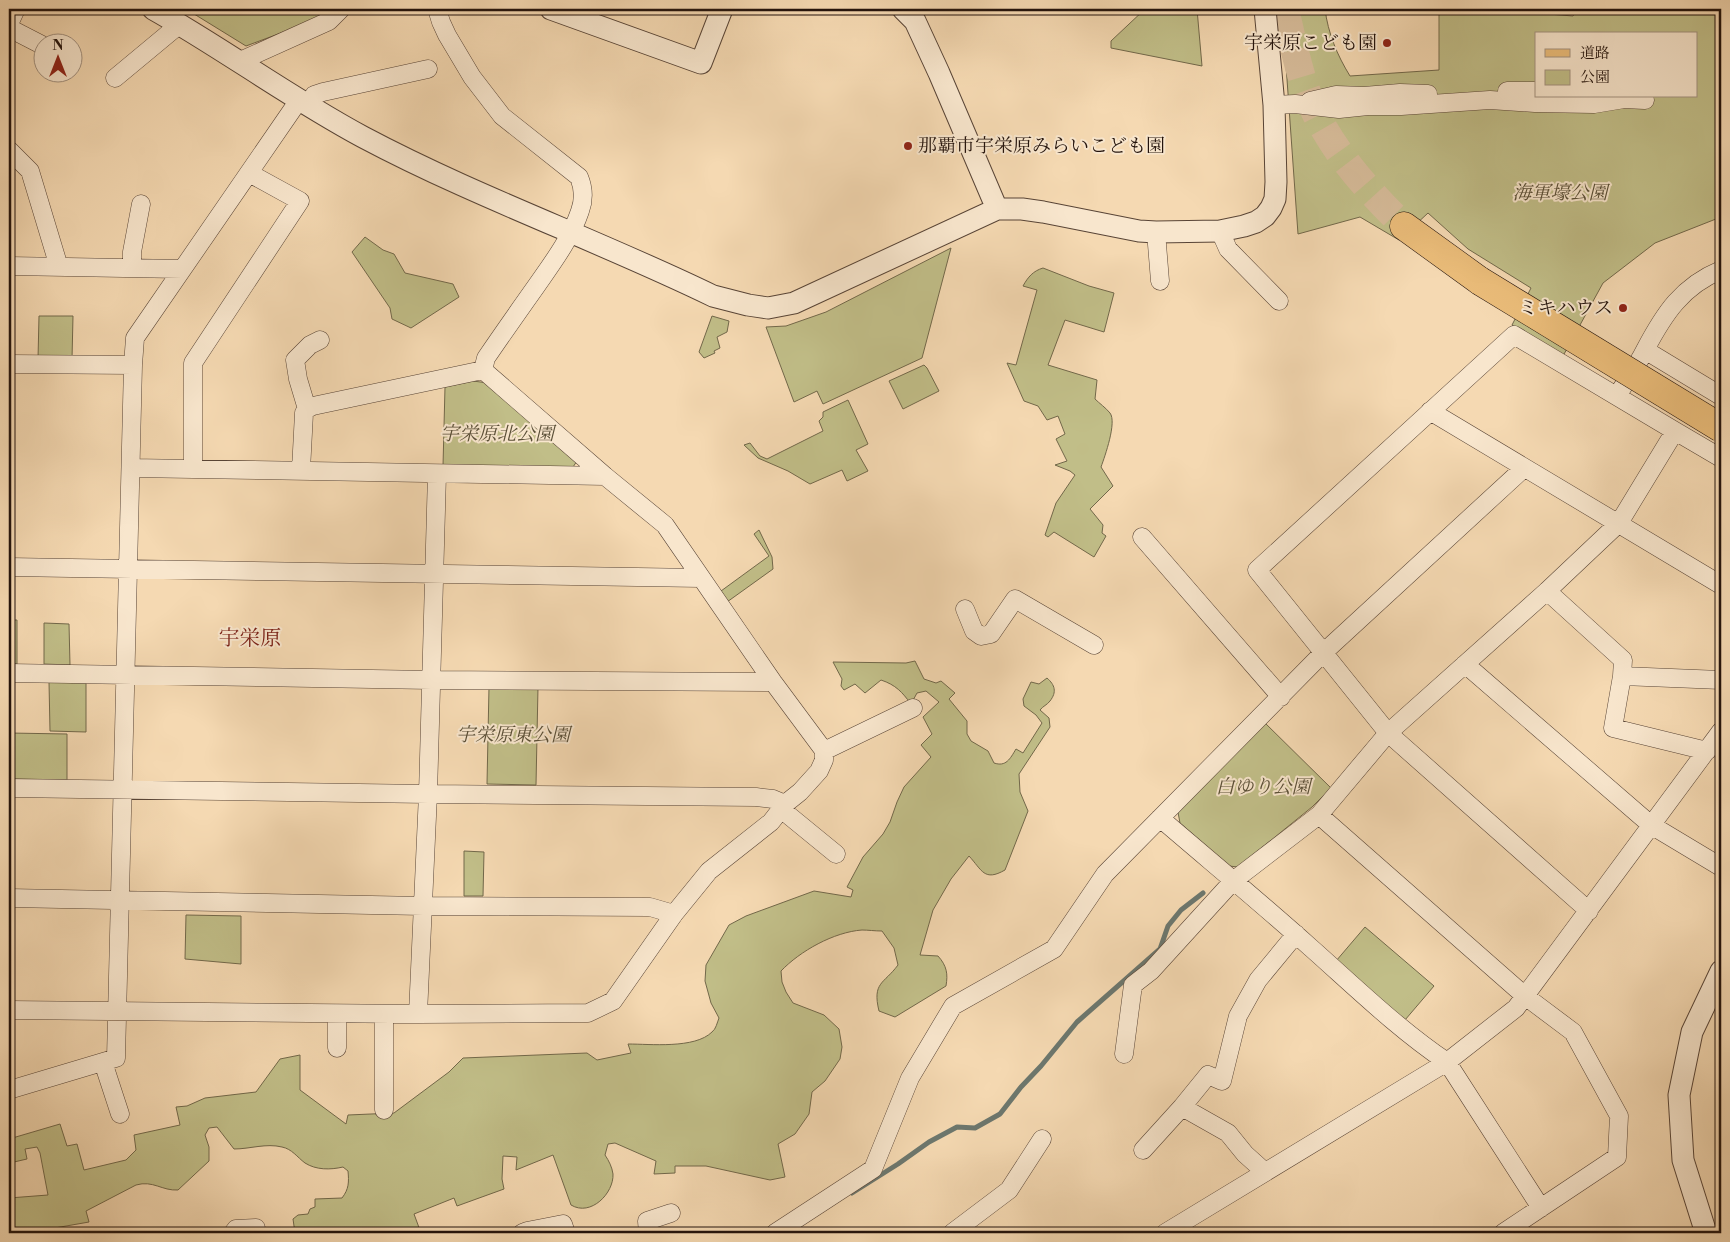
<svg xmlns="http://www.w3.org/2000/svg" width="1730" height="1242" viewBox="0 0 1730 1242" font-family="'Libre Bodoni','Noto Serif JP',serif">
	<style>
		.green { fill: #c1be88; stroke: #72684a; fill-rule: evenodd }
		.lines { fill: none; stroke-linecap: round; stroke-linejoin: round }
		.stream { stroke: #6c776e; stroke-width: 5 }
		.primary-tunnel { stroke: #d6bb99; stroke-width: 28; stroke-dasharray: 28 14; stroke-linecap: butt }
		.minor-casing { stroke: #584436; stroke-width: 19 }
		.tertiary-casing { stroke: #584436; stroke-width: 23 }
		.primary-casing { stroke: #23130c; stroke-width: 29 }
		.minor { stroke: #f8e6cd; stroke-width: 18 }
		.tertiary { stroke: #f8e6cd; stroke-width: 21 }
		.primary { stroke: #eabc79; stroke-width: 28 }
		.primary-bridge-casing { stroke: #23130c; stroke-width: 29; stroke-linecap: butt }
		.primary-bridge { stroke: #eabc79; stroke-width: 28 }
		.poi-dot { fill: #8f2418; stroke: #f8e6cd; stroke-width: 2 }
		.labels { text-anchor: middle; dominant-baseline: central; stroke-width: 4; stroke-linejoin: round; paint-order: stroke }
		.poi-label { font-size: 19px; fill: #23130c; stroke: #f8e6cd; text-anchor: end }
		.park-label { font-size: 19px; font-style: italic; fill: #5a4f37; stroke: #f8e6cd }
		.quarter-label { font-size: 21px; fill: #7a1f14; stroke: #f8e6cd }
	</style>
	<rect width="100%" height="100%" fill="#f5d9b2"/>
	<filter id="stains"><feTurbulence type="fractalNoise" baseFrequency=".004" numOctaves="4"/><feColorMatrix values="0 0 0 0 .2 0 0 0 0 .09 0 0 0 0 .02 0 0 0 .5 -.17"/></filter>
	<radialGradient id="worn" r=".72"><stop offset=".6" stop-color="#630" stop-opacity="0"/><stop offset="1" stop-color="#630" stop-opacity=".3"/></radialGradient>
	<!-- green -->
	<path class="green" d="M186,9h145l-7,8 -78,29z
		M1145,9h52l5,57 -91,-18v-7z
		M1282,9h43c3,24 12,46 25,67l89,-6v-61h48l86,7 4,-7h144v208l-66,26 -52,40 -40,73 -51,-31 19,-37 -63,-39 -40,-36 -29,27 -39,-23 -62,17zM1536,34h160v62h-160z
		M365,237l18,13 11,4 11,19 48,11 6,13 -48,31 -19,-9 -2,-11 -38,-56z
		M951,248l-29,110 -99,46 -6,-13 -23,11 -28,-75 20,-1 40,-14z
		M1043,268l46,18 25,7 -10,39 -39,-12 -17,45 49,15 -2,19c4,4 11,9 15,14 7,9 -5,43 -9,54l12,19 -23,23 13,16 -1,8 4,3 -12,21 -40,-25 -6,5 -3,-2 11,-32 19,-28 -5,-4 -15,-6 12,-4 -11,-22 9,-5 -7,-18 -11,4 -9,-14 -14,-5 -17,-38 9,2 21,-75 -14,-4c5,-9 10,-15 20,-18z
		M39,316h34l-1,43h-34z
		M712,316l17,5 -2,11 -10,5 3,11 -6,3 1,2 -11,5 -5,-6z
		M924,365l3,3 12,23 -36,18 -14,-28z
		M473,381l15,2 89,78 -4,6 -130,-1 2,-79z
		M848,400l20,44 -12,6 12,21 -21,10 -5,-11 -32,14 -22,-13 -30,-13 -14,-13 6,-2 10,13 7,3 56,-28 -4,-10 4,-4v-5z
		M759,530l13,27 1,12 -46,33 -6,-11 48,-35 -15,-22z
		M9,620h8v44h-8z
		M44,623l25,1 1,41 -26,-1z
		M915,661l9,18 12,4 5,-2 14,12 -6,6 18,22v13l4,7 17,10 6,12c12,4 16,-4 22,-14l7,4 19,-30 -6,-8 -12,-9 -1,-7 8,-17 8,2 8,-6c8,7 10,14 3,23 -3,4 -7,5 -10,9l9,8 1,9 -31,47 1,18 8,19 -23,59c-21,12 -23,0 -36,-14l-18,23 -18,31 -13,45 18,1c9,10 10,18 8,30l-51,31 -16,-6c-7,-29 5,-27 19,-46l-4,-17 -12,-17c-7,0 -14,-1 -20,-1 -28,2 -62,21 -81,41l1,11 4,10 7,11 31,12 15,14 3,18 -2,12 -15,22 -13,11 -3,22 -14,20 -17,10 7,33 -15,3 -64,-14h-31v7l-21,1 2,-13 -41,-18 -7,1 -3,11c4,6 7,12 8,19 1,19 -22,43 -42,31l-18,-50 -37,15 1,-13 -14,-1 -1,23 2,10 -47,17 -3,-8 -40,16 7,19h-126l-2,-14 5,-4 10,-1 2,-5 5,-2v-8l27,-1c7,-9 7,-16 6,-27l-5,-4c-13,3 -27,3 -38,-4 -8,-6 -13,-14 -23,-16 -16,-4 -32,2 -48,2l-17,-22 -8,1 -4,7 4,12v14l-31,29c-16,1 -25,-10 -42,-5l-50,26 3,11 -40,7 -3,4h-37v-35l39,-3 -8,-42 -3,-6 -12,2 2,10 -13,3 -5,-23 51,-15 7,22 10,-2 7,26 42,-10 10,-10 -2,-15 46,-10 -4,-18 11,-1 18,-8 51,-6 24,-33 20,-4v35l46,34 2,-9 46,-2 55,-41 14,-14 124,-5 10,7 34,-7 -3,-9c22,0 67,5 84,-12 4,-3 5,-9 7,-14l-8,-15 -6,-22 1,-16 23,-40 17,-9 68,-25 37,6 2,-7 -6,-3 16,-30 20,-23 7,-12 7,-20 7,-15 27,-30 -10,-12 11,-11 -9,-17 16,-15 -13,-11 -9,2 -6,11c-9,-12 -15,-19 -30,-24l-16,13 -10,-9 -11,6 -3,-4 1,-7 -9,-17 73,1z
		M49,682l37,1v49l-36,-1z
		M489,687h49l-2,98 -49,-1z
		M1263,721l68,67 -19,19 -74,60 -9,-1 -49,-43 -3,-16z
		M9,733l58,1v46l-58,-1z
		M464,851l20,1 -1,44h-19z
		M186,915l55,1v48l-56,-5z
		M1365,927l69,59 -29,34 -69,-59z"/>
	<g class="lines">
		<!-- stream -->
		<path class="stream" d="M852,1193l46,-29 31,-22 28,-15 18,1 25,-14 21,-27 20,-21 36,-44 83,-73 8,-23 13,-16 22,-17"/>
		<!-- primary-tunnel -->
		<path class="primary-tunnel" d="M1285,9c8,34 15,71 30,103 21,43 55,81 89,114"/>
		<defs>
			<path id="minor" d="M437,9l4,13 6,13 25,42 30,39 77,61c5,12 5,23 1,34 -9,27 -27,51 -43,74 -17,24 -34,48 -51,73l-3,12
				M9,24l7,-15
				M9,28l33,17
				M238,62l91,-41 12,-12
				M115,78l65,-54
				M1507,91h29
				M1310,101l26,-6 28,1 36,-3 28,1
				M1274,105l21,-1 44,5 29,-3h33l89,-6 45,3 59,1 30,-5 21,1
				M308,106l6,-11 9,-3 105,-23
				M9,150l21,21 29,96
				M1220,231l8,18 51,52
				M1156,232l4,49
				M9,266l173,3
				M132,268v-16l9,-48
				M1645,350l76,46
				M9,364l124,1
				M1617,396c9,-15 20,-30 28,-46 19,-36 37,-64 76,-80
				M307,409l-9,-30 -3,-19 15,-15 10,-5
				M1430,411l291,174
				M1675,431l46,27
				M131,468l474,8
				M193,468v-105l107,-162 -51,-28
				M1142,537l139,160
				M9,567l692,11
				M1547,591l76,69 -1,16 99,4
				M965,609l9,22 7,5 10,-2 24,-35 79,46
				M1465,664l186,161 70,42
				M9,673l422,7 342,2
				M1622,676l-9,52 94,23
				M824,751l89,-43
				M9,788l419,6 328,3 17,2 12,5
				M781,809l55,45
				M1319,815l206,181 48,36 46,84 -2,41 -114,76
				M1160,818c50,43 101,85 150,129 44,39 88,82 137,115l94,146
				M9,898l414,8 227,1 24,7
				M9,1010l409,4 170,-1 25,-12 61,-87 35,-43 62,-49 14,-18 15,-12 19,-21 5,-11v-9l-2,-3 -49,-66 -108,-157 -60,-49 -122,-106 -170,36 -6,3 -3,4 -3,57
				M337,1014v34
				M384,1014v96
				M418,1014l10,-220 9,-320
				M1124,1054l9,-69 18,-14 82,-90 86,-66 69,-82 159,-142 72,-68 56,-92 -161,-96 -257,235 131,163 201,178
				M103,1062l17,52
				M9,1090l107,-32 17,-693 2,-27 164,-238
				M1182,1107l46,26 17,21 20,18
				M1143,1150l39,-43 26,-32 14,6 16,-65 20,-36 38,-46
				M233,1233l3,-4 20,-1
				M522,1233l5,-2 36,-7 3,9
				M648,1233l-1,-12 24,-8
				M775,1233l98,-64 37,-91 43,-72 101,-57 51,-75 218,-221 201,-185
				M952,1233l57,-43 33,-51
				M1165,1233l282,-171 69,-54 205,-277"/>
			<path id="tertiary" d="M153,9c71,40 137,89 210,128 113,60 235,103 350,159l35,9 20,3 26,-5 203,-94h25l21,3 96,19 17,1 64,-1 24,-5 12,-4 9,-6 6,-8 4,-9 1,-17 -2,-77 -9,-96
				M551,9l150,54 21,-54
				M903,9l12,12 24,52 58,136
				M1706,1233l-23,-73 -4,-65 13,-63 29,-61"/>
			<path id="primary" d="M1404,226l76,55"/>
		</defs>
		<!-- minor casing -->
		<use href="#minor" class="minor-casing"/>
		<!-- tertiary casing -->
		<use href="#tertiary" class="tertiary-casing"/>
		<!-- primary casing -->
		<use href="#primary" class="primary-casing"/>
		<!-- minor -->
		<use href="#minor" class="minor"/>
		<!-- tertiary -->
		<use href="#tertiary" class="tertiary"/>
		<!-- primary -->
		<use href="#primary" class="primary"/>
		<defs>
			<path id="primary-bridge" d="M1480,281l241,147"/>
		</defs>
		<!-- primary-bridge casing -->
		<use href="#primary-bridge" class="primary-bridge-casing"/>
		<!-- primary-bridge -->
		<use href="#primary-bridge" class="primary-bridge"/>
	</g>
	<!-- markers -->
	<g class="poi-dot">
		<circle cx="1387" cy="43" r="5"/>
		<circle cx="908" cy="146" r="5"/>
		<circle cx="1623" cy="308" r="5"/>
	</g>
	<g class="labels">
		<!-- poi labels -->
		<g class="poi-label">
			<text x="1377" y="43">宇栄原こども園</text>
			<text x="918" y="146" text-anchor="start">那覇市宇栄原みらいこども園</text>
			<text x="1613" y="308">ミキハウス</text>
		</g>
		<!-- park labels -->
		<g class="park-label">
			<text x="1560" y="193">海軍壕公園</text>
			<text x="497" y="434">宇栄原北公園</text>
			<text x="513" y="735">宇栄原東公園</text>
			<text x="1263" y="787">白ゆり公園</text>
		</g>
		<!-- quarter labels -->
		<g class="quarter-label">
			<text x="250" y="639">宇栄原</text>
		</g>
	</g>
	<!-- margin -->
	<rect width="1730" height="1242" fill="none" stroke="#f5d9b2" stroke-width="30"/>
	<rect x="10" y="10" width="1710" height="1222" fill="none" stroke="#23130c" stroke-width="2.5"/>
	<rect x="15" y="15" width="1700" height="1212" fill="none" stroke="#23130c"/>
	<!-- legend -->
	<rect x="1535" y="32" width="162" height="65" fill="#f8e6cd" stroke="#a39280"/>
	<rect x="1545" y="49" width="25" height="8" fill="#eabc79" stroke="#a39280"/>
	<text x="1580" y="58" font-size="15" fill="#23130c">道路</text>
	<rect x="1545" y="70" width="25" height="15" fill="#c1be88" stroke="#a39280"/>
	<text x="1580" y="82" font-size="15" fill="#23130c">公園</text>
	<!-- north arrow -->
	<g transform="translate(58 58)"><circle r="24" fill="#f8e6cd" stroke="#a39280"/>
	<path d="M0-4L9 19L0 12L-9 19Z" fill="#8f2418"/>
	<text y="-8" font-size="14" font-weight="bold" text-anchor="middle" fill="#23130c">N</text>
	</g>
	<rect width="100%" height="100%" filter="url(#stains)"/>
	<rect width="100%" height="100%" fill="url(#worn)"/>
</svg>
